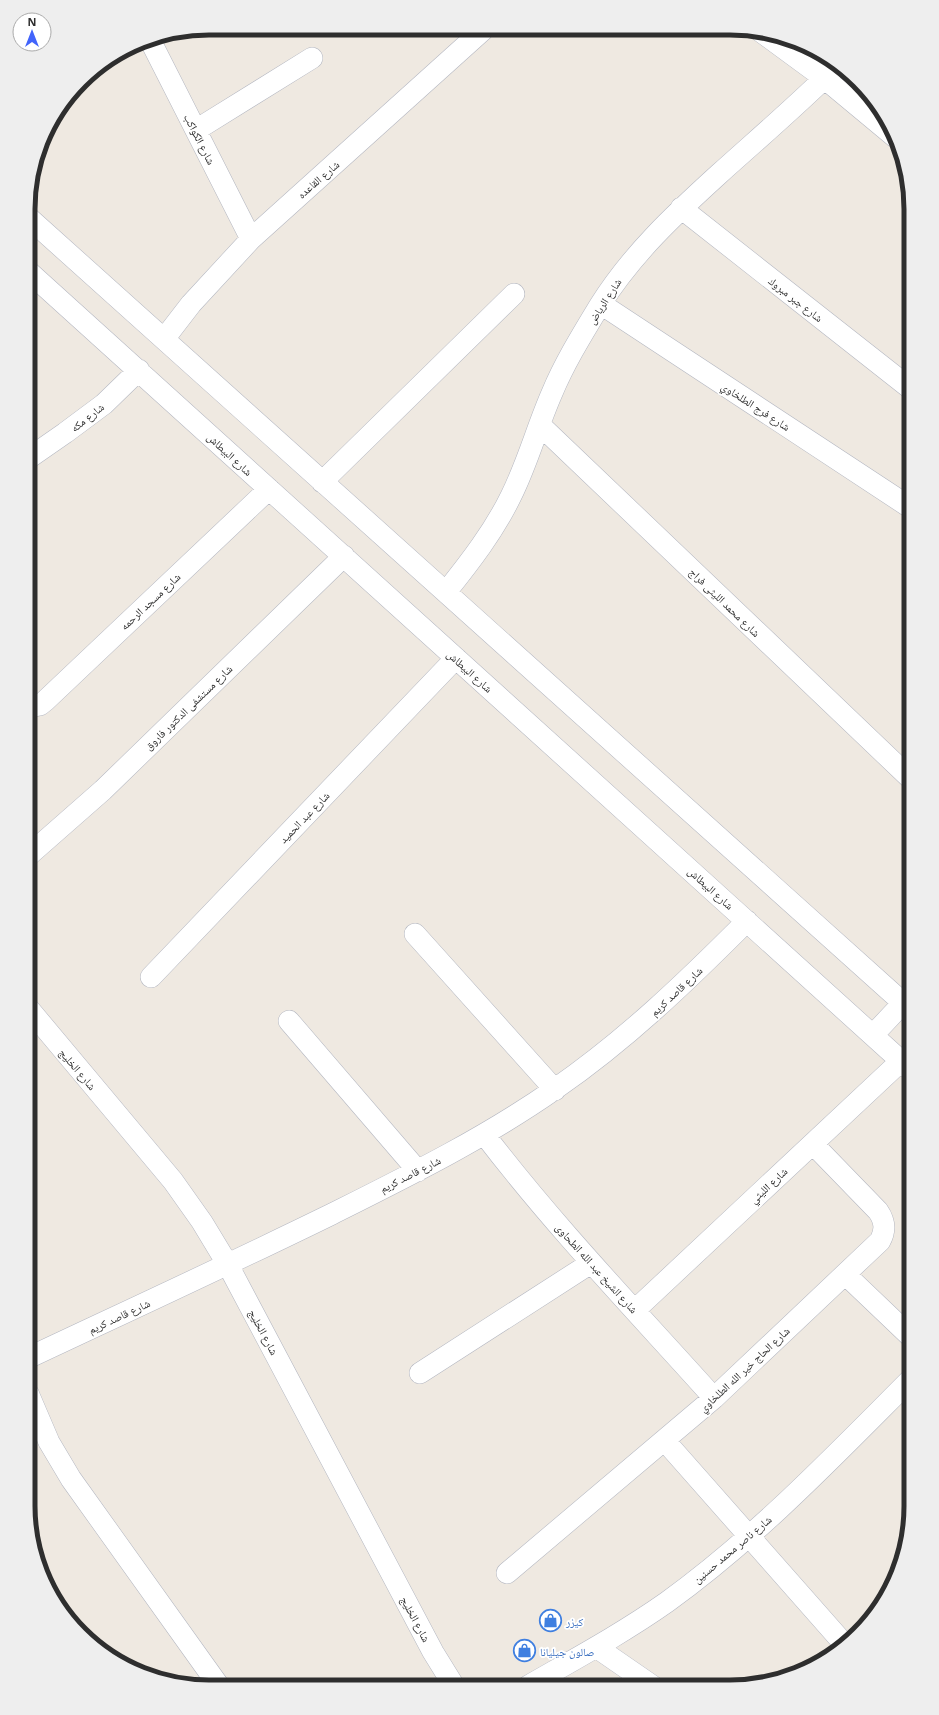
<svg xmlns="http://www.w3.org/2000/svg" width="939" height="1715" viewBox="0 0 939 1715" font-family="'Open Sans','Noto Naskh Arabic',sans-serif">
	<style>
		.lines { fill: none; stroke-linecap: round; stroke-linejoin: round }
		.minor-casing { stroke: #b4b7c1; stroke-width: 22 }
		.minor { stroke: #fff; stroke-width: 21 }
		.labels { text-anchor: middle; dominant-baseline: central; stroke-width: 3.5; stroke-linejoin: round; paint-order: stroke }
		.street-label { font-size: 11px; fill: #2e2e2e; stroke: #fff }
		.shop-label { font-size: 11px; fill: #366cbe; stroke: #fff; text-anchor: start }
		.rim { fill: none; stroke: #2e2e2e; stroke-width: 5 }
	</style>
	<rect width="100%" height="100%" fill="#efe9e1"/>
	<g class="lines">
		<defs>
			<path id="minor" d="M760,31l64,47 71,59
				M150,40l101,199
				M196,130l116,-72
				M681,208l230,181
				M29,218l882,792
				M29,272l882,798
				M601,304l310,204
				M164,339l27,-35 60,-65 232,-209
				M540,425l371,354
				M29,458l36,-25 39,-29 35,-34
				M322,482l192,-188
				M446,592c24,-30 48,-61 65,-96 17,-34 26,-69 41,-103 13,-31 31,-60 48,-88 32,-51 75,-91 119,-131 40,-36 81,-71 119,-109
				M29,707l11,-2 5,-4 224,-212
				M29,855l74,-65 241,-234
				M415,934l140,156
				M151,977l305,-319
				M29,1009l144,172 29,41 26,43 205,387 21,34
				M289,1021l129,150
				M873,1035l30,-32
				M484,1134c71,93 152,177 230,264
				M846,1275l65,62
				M635,1310l266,-249
				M28,1358c102,-48 204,-95 304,-144 76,-38 153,-76 223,-125 71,-49 131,-107 192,-168
				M420,1373l171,-110
				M28,1393l21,49 22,37 148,207
				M665,1441l180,204
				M507,1573l207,-175 166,-157c6,-11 5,-20 -2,-30l-65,-67
				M596,1647l58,40
				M528,1686c47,-27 95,-53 139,-84 90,-65 166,-145 244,-223"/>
		</defs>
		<!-- minor casing -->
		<use href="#minor" class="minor-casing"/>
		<!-- minor -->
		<use href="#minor" class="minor"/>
	</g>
	<!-- icons -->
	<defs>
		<symbol id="shop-ring" viewBox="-11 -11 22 22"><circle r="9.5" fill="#fff" stroke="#3f7fe0" stroke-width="1.5"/><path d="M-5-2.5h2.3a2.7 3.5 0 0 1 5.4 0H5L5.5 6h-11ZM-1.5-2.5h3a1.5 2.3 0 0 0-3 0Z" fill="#3f7fe0"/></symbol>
	</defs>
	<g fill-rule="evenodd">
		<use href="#shop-ring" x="538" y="1608" width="25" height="25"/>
		<use href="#shop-ring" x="512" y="1638" width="25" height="25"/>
	</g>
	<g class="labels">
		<!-- street labels -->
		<g class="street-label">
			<text transform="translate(200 139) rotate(63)">شارع الكواكب</text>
			<text transform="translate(318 179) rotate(-41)">شارع القاعده</text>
			<text transform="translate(796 299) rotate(38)">شارع جبر مبروك</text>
			<text transform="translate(604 301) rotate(-57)">شارع الرياض</text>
			<text transform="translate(756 406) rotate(33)">شارع فرج الطلخاوي</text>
			<text transform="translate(87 417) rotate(-38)">شارع مكه</text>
			<text transform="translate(230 454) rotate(43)">شارع البيطاش</text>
			<text transform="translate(150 601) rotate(-43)">شارع مسجد الرحمه</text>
			<text transform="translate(725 602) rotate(44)">شارع محمد الليثى فراج</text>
			<text transform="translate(470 671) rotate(42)">شارع البيطاش</text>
			<text transform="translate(188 707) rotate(-44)">شارع مستشفى الدكتور فاروق</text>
			<text transform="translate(304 817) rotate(-46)">شارع عبد الحميد</text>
			<text transform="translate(711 888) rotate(42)">شارع البيطاش</text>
			<text transform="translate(676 991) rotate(-43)">شارع قاصد كريم</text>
			<text transform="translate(78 1069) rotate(50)">شارع الخليج</text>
			<text transform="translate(410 1174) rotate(-27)">شارع قاصد كريم</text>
			<text transform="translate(768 1185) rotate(-43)">شارع الليثي</text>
			<text transform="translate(597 1268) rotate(48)">شارع الشيخ عبد الله الطحاوى</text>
			<text transform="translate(119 1316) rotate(-25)">شارع قاصد كريم</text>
			<text transform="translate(264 1332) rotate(62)">شارع الخليج</text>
			<text transform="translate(744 1369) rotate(-43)">شارع الحاج خير الله الطلخاوي</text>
			<text transform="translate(732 1549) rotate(-40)">شارع ناصر محمد حسنين</text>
			<text transform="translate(416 1619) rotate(62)">شارع الخليج</text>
		</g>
		<!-- shop labels -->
		<g class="shop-label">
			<text x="566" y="1621">كيزر</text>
			<text x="540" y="1651">صالون جيليانا</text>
		</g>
	</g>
	<!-- crop -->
	<path d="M0 0H939V1715H0ZM209 35H730A174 174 0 0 1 904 209V1506A174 174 0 0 1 730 1680H209A174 174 0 0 1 35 1506V209A174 174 0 0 1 209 35Z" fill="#eee" fill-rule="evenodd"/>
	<path class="rim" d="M209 35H730A174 174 0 0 1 904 209V1506A174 174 0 0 1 730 1680H209A174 174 0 0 1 35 1506V209A174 174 0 0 1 209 35Z"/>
	<!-- north arrow -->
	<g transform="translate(32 32)"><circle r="19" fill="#ffffff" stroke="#ababab"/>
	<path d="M0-3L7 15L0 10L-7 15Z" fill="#4264fb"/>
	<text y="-6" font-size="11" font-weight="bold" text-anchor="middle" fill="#2e2e2e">N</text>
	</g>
</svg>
